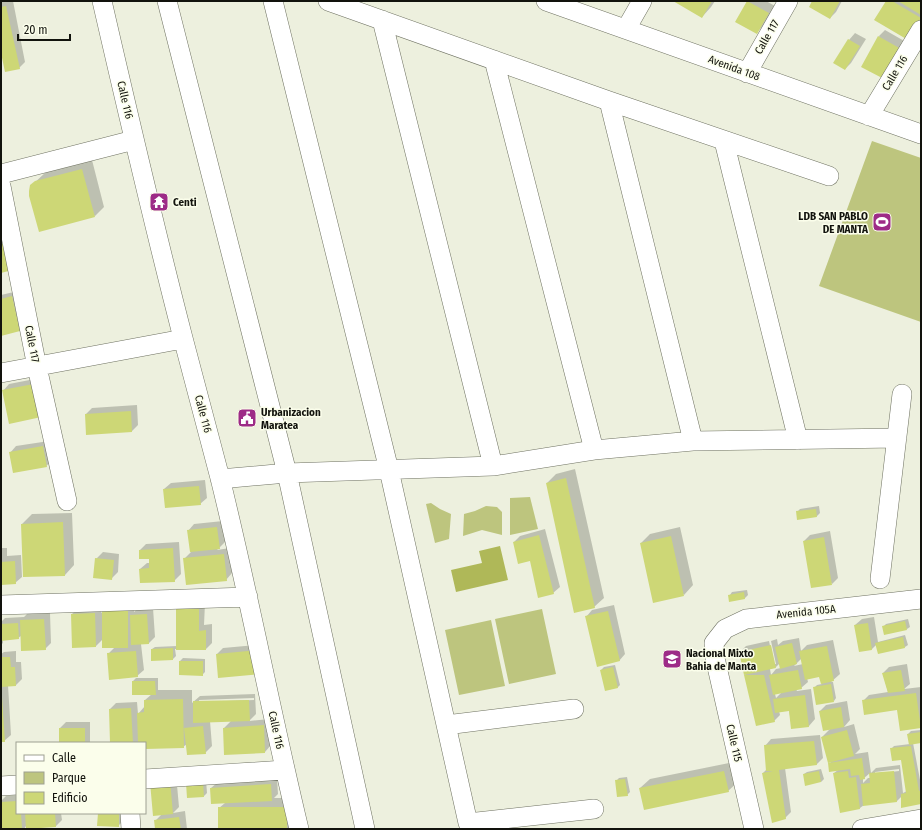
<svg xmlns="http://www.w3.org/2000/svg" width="922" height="830" viewBox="0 0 922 830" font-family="'Fira Sans Condensed',sans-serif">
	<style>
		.green { fill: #bdc57e }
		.water { fill: #afb858 }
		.shadow { fill: #0003; fill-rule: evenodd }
		.building { fill: #cdd776 }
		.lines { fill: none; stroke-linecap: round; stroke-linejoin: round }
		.minor-casing { stroke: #6f7262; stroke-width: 20 }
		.minor { stroke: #fff; stroke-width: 19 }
		.labels { text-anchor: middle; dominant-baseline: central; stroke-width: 3; stroke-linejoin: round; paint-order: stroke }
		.street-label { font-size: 11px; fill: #12130d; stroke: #fbfeeb }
		.poi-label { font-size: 11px; font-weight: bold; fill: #12130d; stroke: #fbfeeb; text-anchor: start }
	</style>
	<rect width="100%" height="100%" fill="#edf0de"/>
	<!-- green -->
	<path class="green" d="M872,141l49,17v164l-102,-36z
		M530,497l8,32 -28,6v-37z
		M431,503l9,6 11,5 -2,25 -14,4 -9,-39z
		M486,506l11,1 5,5v23l-20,-5 -19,6 1,-22 11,-3z
		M542,609l14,65 -47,10 -14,-65z
		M491,620l14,66 -46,9 -14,-65z"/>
	<!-- water -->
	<path class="water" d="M500,546l8,34 -52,12 -5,-22 31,-7 -3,-12z"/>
	<!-- shadow -->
	<path class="shadow" d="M6,1h7l12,61 -6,6 -18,-20v-46z
		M675,1h40l-4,6 -9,10z
		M748,1h18l9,5 -12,20 -6,6 -20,-11z
		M814,1h28l-6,11 -6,6z
		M887,1h34v20l-7,11z
		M885,30l21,12 -16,30 -11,-36z
		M855,33l11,6 -15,24 -6,6 4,-29z
		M92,160l12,47 -9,9 -64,-30 15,-14z
		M18,291l8,33 -6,6 -19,5v-40z
		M45,377l7,32 -49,-18 6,-7z
		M137,405l1,20 -6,6 -46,-17 6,-6z
		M49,441l4,19 -7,6 -36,-13 6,-7z
		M575,469l29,129 -10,9 -47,-124 9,-9z
		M205,480l2,18 -7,6 -36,-15 7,-6z
		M819,506l1,7 -3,3 -20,-4 3,-3z
		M72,513l2,52 -9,10 -43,-51 10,-10z
		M223,521l3,20 -9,9 13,-2 2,25 -6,7 -42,-21 7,-7 -3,-21 6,-7z
		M680,527l13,58 -9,10 -43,-52 9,-9z
		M545,529l15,58 -7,6 -23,-33 -16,-18 6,-6z
		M830,531l8,47 -6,6 -28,-43 6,-6z
		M179,542l2,32 -7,7 -34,-12 7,-6h3v-5l-10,-8 6,-6z
		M1,548h6v8l14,-1 1,22 -7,6 -14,1z
		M103,552l16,2 -1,18 -7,7 -15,-20z
		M747,590l1,5 -3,3 -15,3v-6l2,-3z
		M184,603h21l-1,22 8,-1v19l-6,6h-31l1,7 -3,3 -21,-10 3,-2 22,-1v-37z
		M109,605h25v7l3,-3 16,-1 2,29 -6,6 -8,1 3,26 -7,6 -29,-22 7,-7 -12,-8 -7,7 -24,-32 6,-6 23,-1v6z
		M614,605l11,49 -6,7 -33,-44 6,-7z
		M1,611l1,10 3,-3 19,-1 3,-3 23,-1 1,30 -6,6 -24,-13 -3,2 -15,1v4l-2,2z
		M874,617l4,25 27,-7 3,10 -3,2 -28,-3 -5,5 -12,2 -5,-26 7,-6z
		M908,619l2,8 -3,2 -24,-2 3,-3z
		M799,638l2,13 6,-6 26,-5 7,34 -9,8h2l3,16 -2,3 -20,-13 3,-3 5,-1 -2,-8 -13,2 1,4 -7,6 -5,1 1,2 14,-2 4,30 -6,7 -17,2 -3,-18 -10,1 1,4 -6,6 -17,4 -17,-73 6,-6 23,-5 5,23h2l-5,-23 6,-2 1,6 5,-4zM802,658l1,6 -9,2zM780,663l1,5 -5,1 -5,6 -1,-6 6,-2zM782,692l-6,6 -1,-4z
		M266,644l-4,29 -45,-19 6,-6z
		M16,651v11h5l1,17 -6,6h-8l3,50 -7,6h-3v-87l3,-2z
		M183,658l22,1v13l-3,3 -22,-14z
		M907,664l3,20 -6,5 17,-2v40l-20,3 -3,-21 -35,-8 6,-6 19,-3 -5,-19 6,-6z
		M615,665l5,20 -3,3 -16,-18 3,-3z
		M136,678h22v12h34v13l8,-7 55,-2 1,20 -7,7 21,-2 1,26 -6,7 -41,-24 7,-7h-21l2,25 -7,7 -18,-9 -4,3 -38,1v-5h-34l-1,-34 6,-6 21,-1 1,12 7,-8v-6l7,-6 -19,-13zM254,698v2l-55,2v-2z
		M847,701l3,19 -6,7 10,-3 6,25 -5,5 13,-2 3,21 5,-5 24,-3 3,28 4,-2 -5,-33 -11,-9 3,-3 16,-2 -2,-10 3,-3 10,-1v12l-8,1 8,42v18l-19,-7 -5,5 -33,4 -4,3 -19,3 -7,-38 4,-3 -9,-6 3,-3 -10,-24 8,-8 -10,-18 6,-6zM899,769v2l-24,3v-2zM870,773v5h-2l-5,5v-4z
		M66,722h24v21h-30v-15z
		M820,735l3,23 -6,6 -32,4 6,44 -6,6 -22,-45 4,-4 -2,-23 6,-7z
		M734,762l4,20 -10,9 -88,-3 10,-9z
		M821,769l3,10 -3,3 -17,-8 3,-2z
		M176,774l3,33 -6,6 12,-2 2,18h-31l-1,-8 7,-7 -8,1z
		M627,777l3,15 -3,3 -11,-14 3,-3z
		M277,778l1,16 -4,4h22l1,24 -8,7h-70v-21l6,-5 -14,-15 7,-6z
		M206,780l1,13 -3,3 -17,-13z
		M17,795v18h44l1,7 -6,6h-30l-2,3h-22l-1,-28 5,-5z
		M99,813h26v6l-7,7z"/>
	<!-- building -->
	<path class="building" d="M673,1h39l-10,17z
		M747,1l22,12 -12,21 -22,-12z
		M812,1h28l-10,18 -21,-12z
		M886,1h6l29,17 -13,22 -34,-20z
		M898,1h23v14z
		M6,6l14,63 -15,3 -4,-19v-46z
		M878,36l23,13 -17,30 -23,-12z
		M848,39l12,7 -15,24 -12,-7z
		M82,169l13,48 -56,15 -10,-36v-5l1,-6 5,-4z
		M10,242l6,27 -15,4v-29z
		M12,296l8,35 -19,5v-37z
		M39,383l7,33 -37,8 -7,-34z
		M131,411l1,21 -46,3 -1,-21z
		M43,446l4,21 -34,6 -4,-21z
		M566,478l29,130 -21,5 -28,-130z
		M199,486l2,19 -36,3 -2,-19z
		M816,509l1,8 -20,3 -1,-9z
		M63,522l2,54 -42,1 -2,-53z
		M217,527l3,22 -30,3 -3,-22z
		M539,535l15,59 -16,4 -8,-37 -12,3 -5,-22z
		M671,536l13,60 -31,7 -13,-60z
		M824,537l8,48 -21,3 -8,-47z
		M173,548l2,34 -35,1 -1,-14 10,-1v-9h-10v-9z
		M224,554l3,27 -41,4 -3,-27z
		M95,558l19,2 -2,20 -19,-2z
		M15,561l1,23 -15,1v-23z
		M744,592l1,7 -16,3 -1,-7z
		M176,609h23v22l7,-1v20h-30z
		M102,611h26v37h-26z
		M608,611l12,50 -23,6 -12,-51z
		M95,613l1,34 -24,1 -1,-34z
		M147,614l2,30 -18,1 -1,-30z
		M44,619l2,31 -25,1 -1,-31z
		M905,621l2,9 -23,5 -2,-9z
		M18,623l1,16 -18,2v-17z
		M868,623l4,27 -13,2 -5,-27z
		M903,637l2,11 -27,6 -3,-11z
		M792,643l5,21 -17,5 -5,-22z
		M771,645l5,23 -32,7 -5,-23z
		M827,646l7,35 -13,3 -2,-7 -14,3 -6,-29z
		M173,648v12l-22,1v-12z
		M260,650l2,24 -44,4 -2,-24z
		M136,651l2,26 -29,3 -2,-27z
		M1,657h9l1,10h4l1,19 -15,1z
		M179,661h24v15l-24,-1z
		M613,667l5,21 -13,3 -5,-21z
		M798,670l4,19 -29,6 -4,-20z
		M901,670l4,21 -17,2 -6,-20z
		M744,675h20l11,47 -19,4z
		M132,681h23l1,14h-24z
		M831,684l3,18 -18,3 -3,-18z
		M916,693l5,35 -21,3 -3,-21 -33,5 -2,-15z
		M805,695l4,32 -18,2 -2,-18 -14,2 -2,-14z
		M1,697h1l3,45h-4z
		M183,699l1,49 -39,1v-6h-7l-1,-30 7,-1v-12z
		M249,700l1,21 -57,2v-22z
		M841,707l3,20 -21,4 -4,-20z
		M131,708l2,35h-23l-1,-34z
		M264,725l1,28 -41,2 -1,-27z
		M203,726l3,28 -19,1 -3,-27z
		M59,728h26v15h-26z
		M847,730l7,26 -26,7 -7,-26z
		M921,732v11l-12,2 -2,-11z
		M814,741l3,24 -38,5 7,49 -14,4 -10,-50 11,-2h-7l-2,-26z
		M911,746l8,45 2,-1v14l-20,4v-14l5,-1 -5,-33 -9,1 -2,-13z
		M862,758l3,21 -5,1 -1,-5 -8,1 -1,-7 -21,3 -1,-9z
		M724,771l5,21 -85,18 -5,-22z
		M819,771l2,11 -16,4 -2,-12z
		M848,771l1,7 7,-1 4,32 -20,4 -7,-40z
		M894,771l3,31 -34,4 -2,-22 9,-1 -1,-10z
		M625,779l3,17 -11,1 -2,-17z
		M170,780l3,34 -20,2 -3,-34z
		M203,782l1,15 -17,1 -1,-15z
		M271,784l1,17 -61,3 -1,-16z
		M17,801v12h4l1,16h-21v-27z
		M218,807h69v22h-69z
		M25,813h30l1,14 -30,2z
		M98,813h21v14l-22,-1z
		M179,817l2,12h-26l-1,-9z"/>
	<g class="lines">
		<defs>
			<path id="minor" d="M102,1c26,113 52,225 81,337 12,47 25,93 37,140 29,117 51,235 79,351
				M167,1l120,472 78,356
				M273,1l116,469 79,353 126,-14
				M328,1l281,100 220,75
				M546,1l375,133
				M382,20l111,446
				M626,29l16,-28
				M494,60l100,390
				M747,73l41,-72
				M609,101l84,340
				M869,116l52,-86
				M724,141l74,299
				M1,174l133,-34
				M1,186l36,181 30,134
				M1,373l182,-34
				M220,479l67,-6 206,-7 101,-16 99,-9 204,-3
				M880,579l22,-185
				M1,605l247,-8
				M446,725l128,-16
				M145,779l140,-9
				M1,786l16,-1
				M130,813l1,16
				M754,829l-39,-171 -1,-15 11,-14 21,-10 175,-20
				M862,829l59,-10"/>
		</defs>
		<!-- minor casing -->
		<use href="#minor" class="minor-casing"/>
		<!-- minor -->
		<use href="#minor" class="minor"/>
	</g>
	<!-- icons -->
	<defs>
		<symbol id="temple-square" viewBox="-11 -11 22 22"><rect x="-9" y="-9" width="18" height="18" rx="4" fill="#9d2b87" stroke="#fbfeeb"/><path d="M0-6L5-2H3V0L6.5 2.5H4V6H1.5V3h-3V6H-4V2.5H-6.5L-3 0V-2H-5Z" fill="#fff"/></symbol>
		<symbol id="stadium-square" viewBox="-11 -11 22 22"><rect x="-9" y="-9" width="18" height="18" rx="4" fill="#9d2b87" stroke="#fbfeeb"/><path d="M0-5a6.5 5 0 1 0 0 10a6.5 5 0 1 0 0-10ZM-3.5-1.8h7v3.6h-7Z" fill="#fff"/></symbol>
		<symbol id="civic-square" viewBox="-11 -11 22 22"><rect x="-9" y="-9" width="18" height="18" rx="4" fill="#9d2b87" stroke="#fbfeeb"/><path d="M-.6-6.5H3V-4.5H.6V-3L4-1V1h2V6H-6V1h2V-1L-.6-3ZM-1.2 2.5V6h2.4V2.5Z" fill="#fff"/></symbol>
		<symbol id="school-square" viewBox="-11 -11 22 22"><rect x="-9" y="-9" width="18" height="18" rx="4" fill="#9d2b87" stroke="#fbfeeb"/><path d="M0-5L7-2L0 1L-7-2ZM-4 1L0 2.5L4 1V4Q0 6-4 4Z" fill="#fff"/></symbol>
	</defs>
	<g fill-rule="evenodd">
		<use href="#temple-square" x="148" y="191" width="22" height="22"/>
		<use href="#stadium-square" x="871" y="211" width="22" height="22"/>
		<use href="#civic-square" x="236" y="407" width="22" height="22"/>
		<use href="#school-square" x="661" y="648" width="22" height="22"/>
	</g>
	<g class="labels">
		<!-- street labels -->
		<g class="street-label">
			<text transform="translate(767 37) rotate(-60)">Calle 117</text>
			<text transform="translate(734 68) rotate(20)">Avenida 108</text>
			<text transform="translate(895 73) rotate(-59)">Calle 116</text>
			<text transform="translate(125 100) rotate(77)">Calle 116</text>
			<text transform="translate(32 344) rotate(79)">Calle 117</text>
			<text transform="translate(203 414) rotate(75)">Calle 116</text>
			<text transform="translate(806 612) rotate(-6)">Avenida 105A</text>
			<text transform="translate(276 730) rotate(78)">Calle 116</text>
			<text transform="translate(734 743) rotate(77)">Calle 115</text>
		</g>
		<!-- poi labels -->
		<g class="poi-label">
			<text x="173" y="202">Centi</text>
			<text x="868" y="216" text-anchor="end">LDB SAN PABLO<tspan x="868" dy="13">DE MANTA</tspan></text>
			<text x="261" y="412">Urbanizacion<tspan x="261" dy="13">Maratea</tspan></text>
			<text x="686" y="653">Nacional Mixto<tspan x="686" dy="13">Bahia de Manta</tspan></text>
		</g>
	</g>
	<!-- border -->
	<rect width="922" height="830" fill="none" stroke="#12130d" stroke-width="4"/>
	<!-- legend -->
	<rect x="16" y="742" width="130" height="72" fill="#fbfeeb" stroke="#9ea092"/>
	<rect x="24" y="755" width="20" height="6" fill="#ffffff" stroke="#9ea092"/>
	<text x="52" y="762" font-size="12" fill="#12130d">Calle</text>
	<rect x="24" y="772" width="20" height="12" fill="#bdc57e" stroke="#9ea092"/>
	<text x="52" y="782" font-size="12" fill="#12130d">Parque</text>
	<rect x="24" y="792" width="20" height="12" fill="#cdd776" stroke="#9ea092"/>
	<text x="52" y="802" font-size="12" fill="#12130d">Edificio</text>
	<!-- scale -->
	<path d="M18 34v6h52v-6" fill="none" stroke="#12130d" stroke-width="2"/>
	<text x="24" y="34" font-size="12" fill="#12130d" stroke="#fbfeeb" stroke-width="3" paint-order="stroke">20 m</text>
</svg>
